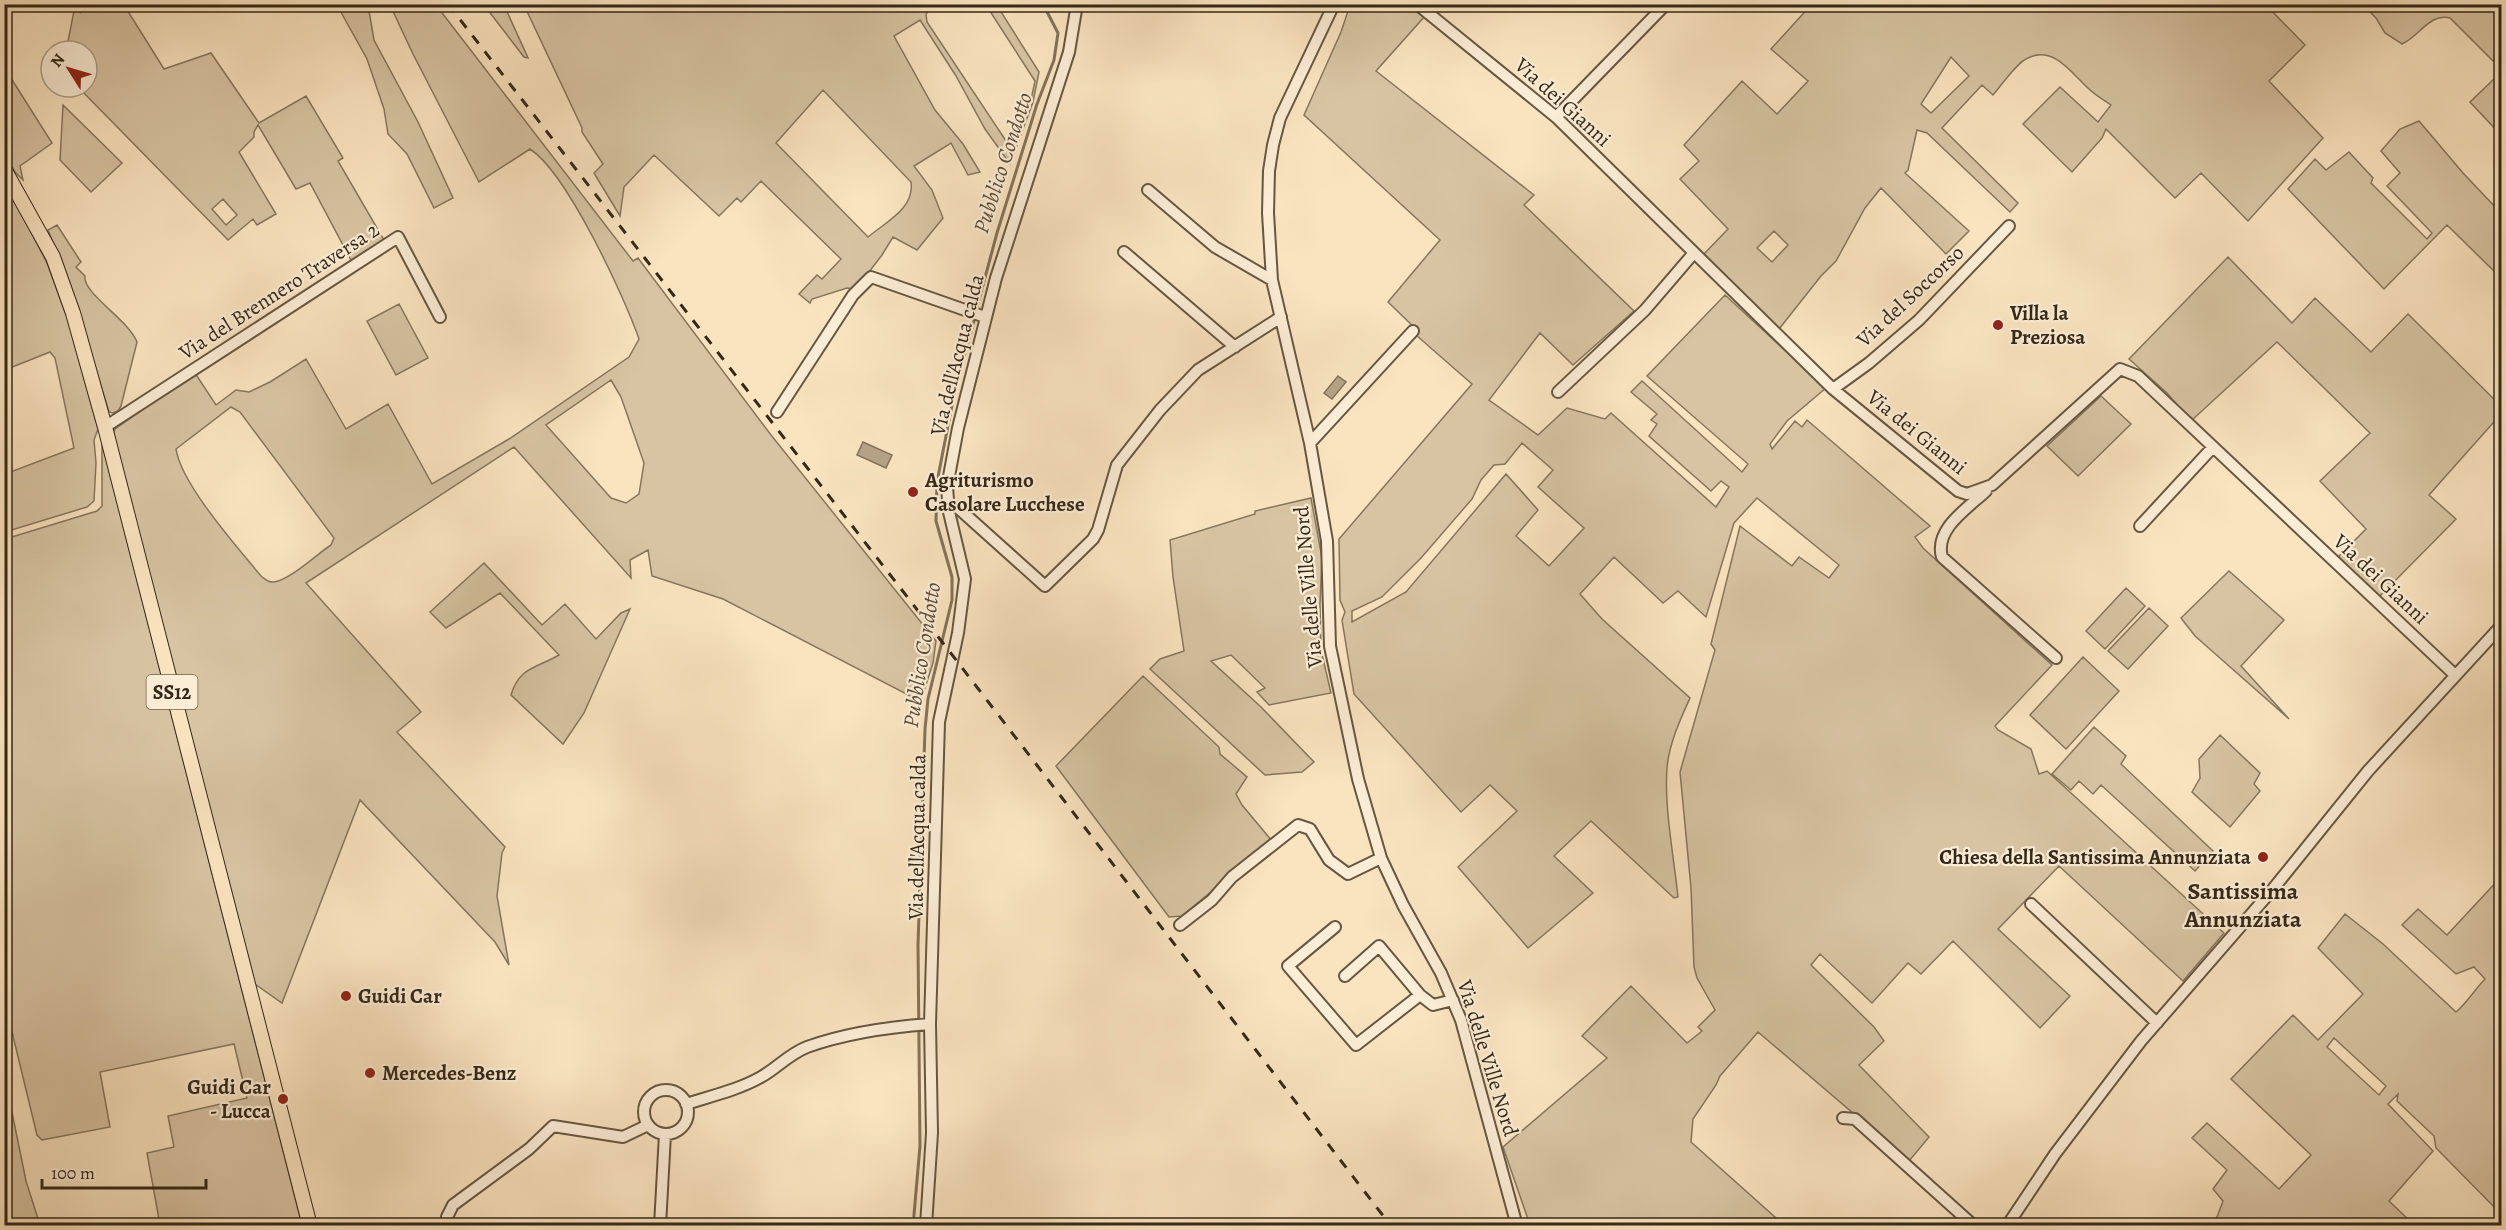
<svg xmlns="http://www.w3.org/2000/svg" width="2506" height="1230" viewBox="0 0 2506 1230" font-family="Alegreya,serif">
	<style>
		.green { fill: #d8c4a3; stroke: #86765e; stroke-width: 1.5; fill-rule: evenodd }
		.water { fill: #b7a487; stroke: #83725b; stroke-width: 1.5 }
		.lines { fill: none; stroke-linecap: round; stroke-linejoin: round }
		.stream { stroke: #83725b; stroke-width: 3 }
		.minor-casing { stroke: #665742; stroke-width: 14 }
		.major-casing { stroke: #342818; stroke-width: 16 }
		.minor { stroke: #fcedd6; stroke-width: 10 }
		.major { stroke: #fae4c0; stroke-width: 14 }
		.rail { stroke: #342818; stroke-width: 3; stroke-dasharray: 10 10; stroke-linecap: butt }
		.poi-dot { fill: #8f2418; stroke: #fcedd6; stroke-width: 2 }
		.labels { text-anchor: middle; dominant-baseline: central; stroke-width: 4.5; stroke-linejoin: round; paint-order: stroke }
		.shield { fill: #fcedd6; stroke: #706351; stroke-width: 1.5 }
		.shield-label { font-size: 20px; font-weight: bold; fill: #342818 }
		.street-label { font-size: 21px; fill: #342818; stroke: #fcedd6 }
		.poi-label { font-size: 21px; font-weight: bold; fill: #342818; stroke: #fcedd6; text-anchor: start }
		.water-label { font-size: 22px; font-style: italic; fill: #5b4d39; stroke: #fcedd6 }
		.quarter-label { font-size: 24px; font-weight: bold; fill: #342818; stroke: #fcedd6 }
	</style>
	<rect width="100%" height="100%" fill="#fae4c0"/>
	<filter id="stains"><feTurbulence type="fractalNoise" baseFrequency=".00333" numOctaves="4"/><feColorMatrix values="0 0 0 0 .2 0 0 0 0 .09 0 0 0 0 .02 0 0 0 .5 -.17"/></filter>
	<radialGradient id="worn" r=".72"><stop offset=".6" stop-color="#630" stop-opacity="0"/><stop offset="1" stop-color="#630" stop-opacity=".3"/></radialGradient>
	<!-- green -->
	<path class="green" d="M675,4l1,4 8,-4 251,1 -9,9 1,8 83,125 21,-47 4,-19 -49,-76h6l3,4 3,-2 41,65 -6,30 -23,62 -25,-35 -29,-53 -36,-56 -26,16 41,74 28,34 17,28 -12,3 -17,-32 -37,23 18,24 11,28 -26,32 -24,-13 -11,18 -26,34 -9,-1 -35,11 -2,4 -11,-9 18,-19 5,4 19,-20 -80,-78 -20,21 -4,-4 -18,18 -65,-61 -30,32 -4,29 -26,-43 9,-9 -21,-32v-4l-58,-123zM823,90l88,92c4,26 -25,40 -43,55l-92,-94z
		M2194,4l2,3 3,-3 67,1 39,40 -36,36 54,57 -75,83 -47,-48 -26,25 -69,-69 -4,9 -30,34 -49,-48 37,-37 38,35 13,-17c-7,-5 -16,-10 -22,-16 -17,-15 -35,-44 -61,-31 -11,4 -27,28 -35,37l-11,-10 -40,43 76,75 -8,9 -83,-79 -10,-3 -9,40 -3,3 64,58 -23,23 -65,-66 -16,20 -29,53 -15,15 -42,53 -75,-75 24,-25 -48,-50 19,-18 -15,-16 58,-64 35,33 31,-33 -37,-32 40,-44zM1951,57l18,19 -38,37 -10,-9zM1774,231l14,14 -16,17 -15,-14z
		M80,5h44l40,64 47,-16 48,70 47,-27 37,62 -5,3 46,79 -32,22 -42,-79 -14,6 -38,-64 -4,7v5l-15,15 37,62 -19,11 -4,-6 -25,21 -150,-153h9v-36h-21l9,-45 5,6zM223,199l14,16 -11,10 -14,-16z
		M337,5h31l6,35 44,82 35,76 -19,10 -27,-54 -19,-20 -4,-25 -17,-50z
		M390,5h46l197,256 5,-3 133,177 165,206 -3,22 -11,34 -6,2 -193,-100 -71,-23 -4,-26 -18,10 1,18 -117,-131 -208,136 115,129 -24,20 108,115 -3,6 -5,43 12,69 -14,-23 -135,-142 -78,203 -27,-19 -142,-550 2,-5 80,-56 21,32 20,-15 13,2 21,-10 36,-23 40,70 42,-25 44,80 77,-45 120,-82 10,-18c-15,-43 -72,-166 -109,-190l-51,33 -66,-128zM611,380l10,17 23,66 -5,31 -13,9 -15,-5 -65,-73zM231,407l9,5 94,126 -3,7c-14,9 -41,35 -57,37 -6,1 -9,-3 -13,-6 -23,-28 -80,-92 -85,-127z
		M484,5h20l24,53 -4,-1z
		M1350,5h61l14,11 -49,55 158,124 -10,10 110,106 -61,54 -33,-32 -51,67 49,35 29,-27 38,11 6,-6 105,94 13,-20 -8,-6 -10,10 -62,-55 8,-12 -6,-4 6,-6 -26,-22 11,-11 100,91 6,-8 -101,-88 78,-81 101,93 -39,33 -17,23 2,5 23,-28 7,6 5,-7 123,106 -15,11 8,11 129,117 -57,61 3,4 33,19 8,25 8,-3 177,162 -41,48 -124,-115 -61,63 72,67 -30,32 -87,-87 -32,33 -13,-11 -36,40 -52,-49 -9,11 63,62 10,14 -25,24 70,72 -20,24 -151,-129 -38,44 -4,9 -23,34 -2,23 93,83h-254l-27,-78 104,-89 -25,-22 49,-50 56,57 15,-12 -4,-4 17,-17 -18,-32 -3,-11 -3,-79 -11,-116 35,-122 -4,-6 29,-118 52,40 7,-9 30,21 10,-13 -82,-67 -23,25 -28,94 -28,-26 -15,12 -49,-46 -34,37 22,25 88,79c-10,22 -21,46 -23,70 -3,39 7,90 11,129l-4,1 -83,-77 -37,35 39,37 -65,55 -70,-81 59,-56 -27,-26 -29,27 -107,-118 -12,-74 3,-8 -5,-12 -1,-61 133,-155 -56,-49 3,-3 -31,-30 52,-62 -136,-125 37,-83zM1522,443l31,27 -15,17 46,41 -35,38 -33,-30 22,-26 -32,-36 -100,118 -54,30v-11l30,-14 39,-39 51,-59 9,-19 13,-15 11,-1z
		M2363,5h138v48l-8,8 -43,-43c-21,-5 -30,18 -48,26l-17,-11 -9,-15z
		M4,67l48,76 -32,23 3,14 -8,-8 -10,-18z
		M2496,77l5,6v52l-31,-33z
		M63,105l59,58 -31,29 -31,-32z
		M2419,121l44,52 38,40v65l-54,-53 -63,64 -96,-100 27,-30 11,11 23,-18 24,26 -2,5 56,56 5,-6 -45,-47 13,-13 -19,-22 19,-22z
		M4,180l43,83 21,57 30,109 -4,11 2,23 -2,38 -7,6 -82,25v-58l69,-26 -19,-90 -5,-6 -45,18z
		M57,225l24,37 -5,5 9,9c-3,17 44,44 52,66l-16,64 -3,5 -5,2 -4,-1 -38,-125 -23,-57z
		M2228,257l64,66 23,-25 56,54 37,-38 93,92v8l-72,81 27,24 -78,79 -42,-39 30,-30 -46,-48 50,-48 -93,-91 -86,79 -24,-28 -38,-34z
		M399,304l29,54 -32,17 -29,-54z
		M2101,396l30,28 -53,52 -31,-30z
		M102,443l200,782h-142l-13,-72 27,-6 -6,-31 79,-18 -13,-54 -134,28 10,55 -68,13 -5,-5 -33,-136 1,-460 92,-28 5,-5z
		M1311,498l11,60 -2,46 1,46 10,43 -62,12 -12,-13 8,-4 -34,-33 -20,6 50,46 53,55 -12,10 -37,3 -115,-106 10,-10 24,-8 -11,-74 -3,-37 85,-26v-3z
		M484,563l58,62 23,-21 31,35 25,-26 9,-4 -46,104 -21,31 -52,-49c8,-28 26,-27 48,-40l-59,-62 -54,35 -16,-16z
		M2229,571l55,49 -43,46 48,53 -94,-83 -14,-18z
		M2126,588l19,18 -40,43 -19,-18z
		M2149,608l19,18 -40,43 -20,-18z
		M2083,657l36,34 -53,58 -36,-34z
		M1143,676l76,71 1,7 27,23 -11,17 6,11 30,36 -90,75 -13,1 -113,-151z
		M2094,727l32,29 -5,8 92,87 -18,20 -94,-86 -8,9 -14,-13 -8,9 -19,-16z
		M2220,735l40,38 -6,11 6,7 -30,36 -38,-35 8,-14 -1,-19z
		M2501,877v337l-65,-66 -2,-12 -37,-35 1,-7 -10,10 45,47 -44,50 25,24h-205l8,-8 6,-16 -10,-12 14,-19 -35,-32 15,-15 72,66 32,-34 -80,-76 62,-64 25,25 45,-46 -45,-46 27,-34 38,30 73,68c11,-9 19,-23 29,-33l-11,-12 -18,7 -54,-49 16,-16 29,26zM2334,1038l52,48 -7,9 -52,-48z
		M5,1078l21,103 14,44h-35z"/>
	<!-- water -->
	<path class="water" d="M1338,376l8,6 -14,17 -8,-6z
		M863,442l29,13 -6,13 -29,-13z"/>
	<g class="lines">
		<!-- stream -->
		<path class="stream" d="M976,311l21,-78 40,-129 17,-44 4,-27 -15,-29
			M913,1226l7,-80 -2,-201 7,-216 3,-30 24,-99v-23l-16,-56 1,-39 18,-92 20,-73"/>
		<defs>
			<path id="minor" d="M1334,4l-54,114 -7,27 -4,26 -1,42 4,67 38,163 17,98 3,105 28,133 23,79 22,47 38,68 20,47 56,206
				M1417,4l139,113 277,272 125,102 9,3 25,-9 128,-116 18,7 317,299
				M1556,117l110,-113
				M1148,190l67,57 57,33
				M1124,252l111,95
				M1833,389l36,-26 50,-43 90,-94
				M1558,392l87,-82 48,-56
				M777,412l76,-117 18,-18 114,40
				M105,427l293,-190 42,80
				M1310,443l103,-112
				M1986,491c-18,17 -52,38 -44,66l114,101
				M949,505l8,2 88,79 48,-47 5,-9 19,-65 43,-55 38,-40 83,-53
				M2140,526l73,-79
				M2031,904l126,119
				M1180,925l32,-25 20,-23 66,-52 12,4 19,31 19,14 33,-16
				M1335,927l-47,39 68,79 64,-50 13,10 20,-5
				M1345,976l34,-30 41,49
				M644 1112a22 22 0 1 1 44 0a22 22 0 1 1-44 0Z
				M686,1104c25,-8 52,-14 75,-27 16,-9 28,-23 46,-30 39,-14 82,-20 123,-23
				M1843,1118l12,1 119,107
				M451,1226l-4,-9 6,-12 76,-56 24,-23 70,11 25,-12
				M660,1226l5,-92
				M926,1226l6,-93 -2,-109 9,-302 19,-89 7,-54 -16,-67 -2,-25 11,-59 38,-150 73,-226 8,-48
				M2007,1226l48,-72 86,-113 132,-152 95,-118 134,-146"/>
			<path id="major" d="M4,169l49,88 20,56 32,114 205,799"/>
		</defs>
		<!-- minor casing -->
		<use href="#minor" class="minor-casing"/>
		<!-- major casing -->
		<use href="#major" class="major-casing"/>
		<!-- minor -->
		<use href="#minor" class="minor"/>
		<!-- major -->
		<use href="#major" class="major"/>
		<!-- rail -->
		<path class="rail" d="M448,4l505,652 438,570"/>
	</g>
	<!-- markers -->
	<g class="poi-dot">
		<circle cx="1998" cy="325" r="6"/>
		<circle cx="913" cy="492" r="6"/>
		<circle cx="2263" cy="857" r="6"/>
		<circle cx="346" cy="996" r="6"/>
		<circle cx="370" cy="1073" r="6"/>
		<circle cx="283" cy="1099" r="6"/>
	</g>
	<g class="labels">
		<!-- shield labels -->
		<rect class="shield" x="146.5" y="675" width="51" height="34" rx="4.5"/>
		<g class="shield-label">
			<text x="172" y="692">SS12</text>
		</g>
		<!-- street labels -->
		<g class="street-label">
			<text transform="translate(1563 102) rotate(42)">Via dei Gianni</text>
			<text transform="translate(279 291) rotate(-33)">Via del Brennero Traversa 2</text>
			<text transform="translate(1910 296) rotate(-43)">Via del Soccorso</text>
			<text transform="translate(957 355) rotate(-76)">Via dell'Acqua calda</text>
			<text transform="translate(1917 432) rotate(39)">Via dei Gianni</text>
			<text transform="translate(2381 579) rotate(43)">Via dei Gianni</text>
			<text transform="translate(1308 587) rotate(-95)">Via delle Ville Nord</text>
			<text transform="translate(917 837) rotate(-89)">Via dell'Acqua calda</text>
			<text transform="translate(1488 1058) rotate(73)">Via delle Ville Nord</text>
		</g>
		<!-- poi labels -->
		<g class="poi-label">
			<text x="2010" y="313">Villa la<tspan x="2010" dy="24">Preziosa</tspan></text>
			<text x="925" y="480">Agriturismo<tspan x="925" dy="24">Casolare Lucchese</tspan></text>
			<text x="2251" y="857" text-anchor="end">Chiesa della Santissima Annunziata</text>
			<text x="358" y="996">Guidi Car</text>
			<text x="382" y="1073">Mercedes-Benz</text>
			<text x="271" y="1087" text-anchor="end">Guidi Car<tspan x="271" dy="24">- Lucca</tspan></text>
		</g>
		<!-- water labels -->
		<g class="water-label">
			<text transform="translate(1003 163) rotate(-72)">Pubblico Condotto</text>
			<text transform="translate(922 655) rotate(-81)">Pubblico Condotto</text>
		</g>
		<!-- quarter labels -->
		<g class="quarter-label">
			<text x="2243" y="891">Santissima<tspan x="2243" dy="28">Annunziata</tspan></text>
		</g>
	</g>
	<!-- margin -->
	<rect width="2506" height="1230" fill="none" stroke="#fae4c0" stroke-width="24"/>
	<rect x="6" y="6" width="2494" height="1218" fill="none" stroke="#342818" stroke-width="3"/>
	<rect x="12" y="12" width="2482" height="1206" fill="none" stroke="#342818" stroke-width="1.5"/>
	<!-- north arrow -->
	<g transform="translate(69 69) rotate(307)"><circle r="28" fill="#fcedd6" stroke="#ac9e8a" stroke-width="1.5"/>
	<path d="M0-4.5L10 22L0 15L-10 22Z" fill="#8f2418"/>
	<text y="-9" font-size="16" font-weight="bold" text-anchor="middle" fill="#342818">N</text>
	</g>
	<!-- scale -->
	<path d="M42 1179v9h164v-9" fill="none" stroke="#342818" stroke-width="3"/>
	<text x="51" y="1179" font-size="18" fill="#342818" stroke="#fcedd6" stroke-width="4.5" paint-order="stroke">100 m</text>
	<rect width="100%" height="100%" filter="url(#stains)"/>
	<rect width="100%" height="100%" fill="url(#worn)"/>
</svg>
